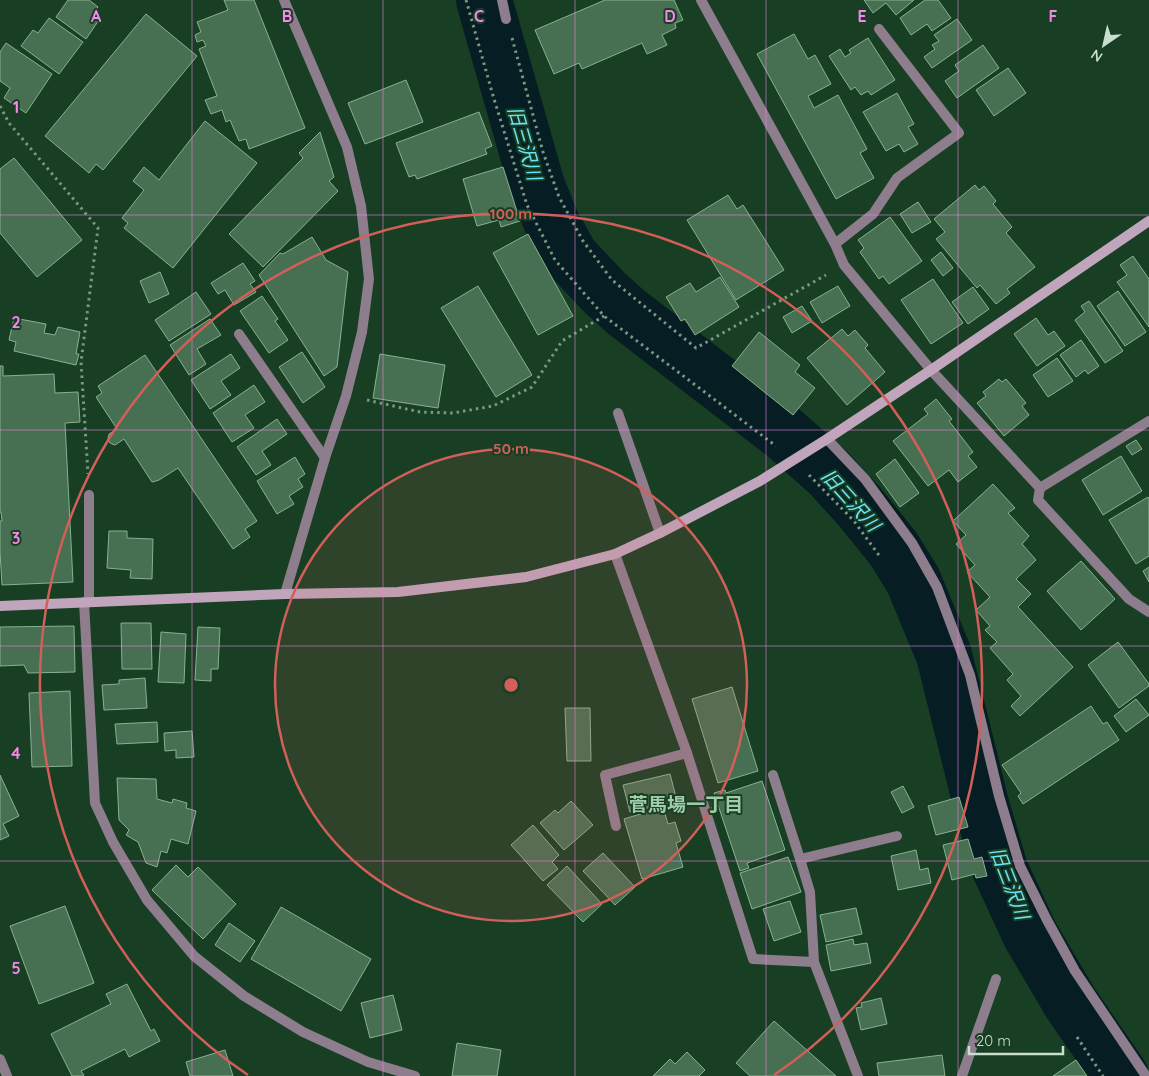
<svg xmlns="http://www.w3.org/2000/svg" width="1149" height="1076" viewBox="0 0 1149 1076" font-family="Quicksand,'Noto Sans JP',sans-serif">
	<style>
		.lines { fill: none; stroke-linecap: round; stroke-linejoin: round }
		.river { stroke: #061e23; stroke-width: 56 }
		.building { fill: #476f51; stroke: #87b290 }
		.path { stroke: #799781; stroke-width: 3; stroke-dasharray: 2.5 4; stroke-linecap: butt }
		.lane { stroke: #8e7d8c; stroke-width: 10 }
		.street { stroke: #8e7d8c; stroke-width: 10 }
		.secondary { stroke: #c0a5bc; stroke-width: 10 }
		.grid { fill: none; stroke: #f788eb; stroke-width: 1; stroke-opacity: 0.55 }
		.ring { fill: none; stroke: #d25f5a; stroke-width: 2.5 }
		.labels { text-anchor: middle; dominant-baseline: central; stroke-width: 4; stroke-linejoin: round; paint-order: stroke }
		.water-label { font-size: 19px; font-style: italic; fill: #6ce5fb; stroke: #183f24 }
		.neighbourhood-label { font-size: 19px; font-weight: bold; fill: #a1ccaa; stroke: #183f24 }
		.grid-label { font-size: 16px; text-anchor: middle; font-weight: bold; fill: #f788eb; stroke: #183f24; stroke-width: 4; stroke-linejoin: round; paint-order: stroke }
		.centre { fill: #d25f5a; stroke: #183f24; stroke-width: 2.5 }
		.ring-label { font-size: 15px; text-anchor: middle; font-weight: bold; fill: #d25f5a; stroke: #183f24; stroke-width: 4; stroke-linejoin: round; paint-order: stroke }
	</style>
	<rect width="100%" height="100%" fill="#183f24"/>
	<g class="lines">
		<!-- river -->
		<path class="river" d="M484,0l53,186 14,35 20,36 33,35 22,20 159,122 44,39 30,33 34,42 20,32 31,75 37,149 19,65 30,65 40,68 51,74"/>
	</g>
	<!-- building -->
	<path class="building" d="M68,0h21l9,7 -4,5 7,5 -15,22 -30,-22z
		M224,0h30l51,128 -56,21 -3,-10 -7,2 -9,-21 -4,2 -4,-12 -11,4 -6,-14 12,-4 -18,-47 7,-3 -3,-6 -6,2 -2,-7 6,-3 -4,-10 31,-12z
		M605,0h69l9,20 -8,3 1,5 -14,7 5,10 -20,9 -5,-11 -60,26 -3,-6 -25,11 -19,-44z
		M864,0h50l-18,15 -10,-12 -13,10z
		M925,0h13l13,18 -19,13 -5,-7 -16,11 -11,-17z
		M146,14l51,42 -94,114 -7,-6 -7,9 -44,-37z
		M49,18l34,24 -24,32 -38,-28 12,-16 5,3z
		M957,19l15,21 -40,28 -8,-11 11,-8 -3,-4 7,-4 -5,-6z
		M794,34l14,25 7,-4 16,29 -23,12 6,12 24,-13 29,54 -7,4 14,25 -38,21 -79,-145z
		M868,38l27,42 -24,15 -3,-4 -7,4 -6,-8 -4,3 -22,-34 11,-7 5,8 6,-4 -2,-3z
		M6,43l46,31 -26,39 -22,-15 6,-10 -10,-7v-29z
		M983,45l16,23 -42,30 -12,-17 14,-10 -4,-6z
		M1008,68l18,25 -32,23 -18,-26z
		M406,80l17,42 -58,22 -17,-41z
		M897,93l17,31 -6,3 10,17 -14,8 -5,-8 -13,7 -23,-39z
		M479,112l13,34 -7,3 2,5 -70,25 -2,-4 -6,2 -13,-34z
		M205,121l52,42 -84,105 -49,-40 4,-5 -6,-5 22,-28 -11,-9 11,-14 15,13z
		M320,132l14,45 -5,4 9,10 -75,76 -34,-33 74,-76 -4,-5z
		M14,158l68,82 -45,37 -37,-44v-64z
		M503,167l17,54 -19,6 -2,-7 -22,6 -14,-47z
		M975,185l4,5 5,-4 12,15 -3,3 19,23 -6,6 29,34 -28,22 3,4 -14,11 -16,-19 -3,3 -41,-49 9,-7 -11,-13z
		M728,195l9,14 6,-4 41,65 -48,30 -49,-80z
		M918,202l13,20 -19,11 -12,-19z
		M890,217l32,44 -33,23 -6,-8 -4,3 -19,-27 4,-4 -6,-8z
		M528,234l45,82 -35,19 -45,-82z
		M312,237l14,23 22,12 -11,95 -13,9 -65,-101 21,-22 3,1z
		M941,252l12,16 -10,8 -12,-16z
		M1133,256l16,23v48l-32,-45 10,-7 -7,-10z
		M243,263l12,18 -5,3 6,8 -22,13 -9,-15 -7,4 -7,-11z
		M160,272l9,22 -20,9 -9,-22z
		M720,277l19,30 -44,28 -10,-16 -4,2 -15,-24 24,-14 6,9z
		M933,279l30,44 -32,21 -30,-44z
		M478,286l54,89 -36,22 -55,-89z
		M838,286l12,20 -28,17 -12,-21z
		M973,287l16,22 -21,15 -16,-22z
		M1118,291l28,41 -21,14 -28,-40z
		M196,292l15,22 -42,27 -14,-21z
		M262,296l16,23 -3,2 13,19 -19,13 -29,-42z
		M1089,301l34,50 -18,12 -30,-43 10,-8 -4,-6z
		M802,306l10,15 -20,12 -9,-16z
		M14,318l32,6 -2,9 11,2 3,-8 22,5 -4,22h3l-3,11 -62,-14 2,-9 -7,-2z
		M1036,318l12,17 6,-4 11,15 -28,20 -23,-32z
		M210,319l11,16 -24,14 9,15 -17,11 -19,-30z
		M842,329l6,7 7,-6 13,15 -3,3 20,24 -38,33 -40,-47z
		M759,332l41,33 -5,7 20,16 -22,27 -61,-49z
		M1081,340l18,26 -11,8 -3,-4 -9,7 -16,-22z
		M302,352l23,35 -22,16 -24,-36z
		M231,354l9,14 -19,13 10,14 -21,14 -19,-29z
		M380,354l65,11 -7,43 -65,-10z
		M145,355l112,166 -12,8 5,8 -17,12 -55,-81 -19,12 -7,2 -28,-43 -9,6 -3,-1 -3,-2 -1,-4 1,-4 8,-5 -21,-32 6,-4 -4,-7z
		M1057,358l16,23 -25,16 -15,-22z
		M0,366h3v10l51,-2 1,19 23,-1 2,30 -15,1 8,159 -71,3 -2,-33v-31h2l-1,-9h-1z
		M999,379l3,3 4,-3 20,24 -4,3 7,9 -25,21 -27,-33 9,-7 -3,-4z
		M254,385l11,17 -20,13 9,13 -22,14 -19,-29z
		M936,399l16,20 -3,2 24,31 -5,4 9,11 -19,15 -9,-12 -21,16 -35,-45 35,-27 -4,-5z
		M277,419l10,15 -25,17 9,14 -15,10 -19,-28z
		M1136,440l6,9 -10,6 -6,-9z
		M1121,456l21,35 -39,24 -21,-35z
		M295,457l10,17 -7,5 5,8 -14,9 5,8 -17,10 -20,-33z
		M895,459l24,34 -19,14 -24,-33z
		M993,484l22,24 -7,5 21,23 -7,8 14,16 -20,19 15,15 -13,13 55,60 -53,49 -9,-10 10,-10 -14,-16 6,-6 -23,-26 7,-6 -12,-12 5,-4 -14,-16 14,-13 -23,-25 8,-7 -19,-21 10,-9 -13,-14z
		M1148,497l1,2v57l-13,8 -27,-44z
		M109,531h18v7l26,1 -1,40 -22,-1 1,-8 -24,-2z
		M1081,561l34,38 -34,31 -34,-39z
		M1149,567v15l-6,-11z
		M121,623h30l1,46h-30z
		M74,626l1,46 -47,1 -4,-8 -24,1v-39z
		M198,627l22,1 -2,41h-7v12l-16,-1z
		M161,632l25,2 -2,49 -26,-1z
		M1118,642l31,42v2l-30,22 -31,-43z
		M145,678l2,30 -43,2 -2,-25 17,-1v-4z
		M732,687l26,84 -40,12 -26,-84z
		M70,691l2,75 -40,1 -3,-74z
		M1136,699l13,16 -23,17 -12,-16z
		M1091,706l12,18 4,-2 12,18 -96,64 -5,-8 3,-3 -19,-28z
		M565,708h25l1,53h-24z
		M157,722l1,20 -41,2 -2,-20z
		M192,731l2,26 -18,1v-8l-11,1 -1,-18z
		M670,774l7,27 -47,11 -7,-27z
		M0,775l19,41 -16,8 6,12 -9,4z
		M117,778l39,1 1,20 15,4 1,-4 14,4 -1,5 10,3 -8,33 -17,-5 -4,14 -6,-2 -4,16 -11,-4 -8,-21 -12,-7 3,-5 -10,-10z
		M762,781l23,69 -38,13 2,5 -9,3 -26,-78 11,-3 1,3z
		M903,786l11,21 -12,6 -11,-21z
		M959,797l9,30 -32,8 -8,-29z
		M571,801l22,24 -29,25 -24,-27 15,-13 3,3z
		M663,807l5,17 7,-2 6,19 -5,2 7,24 -41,12 -18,-60z
		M533,825l26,30 -7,7 6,7 -15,12 -32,-36z
		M968,839l6,20 8,-2 5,19 -11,2 -1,-4 -23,6 -9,-35z
		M916,850l4,20 8,-2 3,15 -33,7 -7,-34z
		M603,853l32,34 -20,18 -32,-34z
		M788,857l13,35 -49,17 -12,-36z
		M176,865l12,12 10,-10 38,37 -33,35 -51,-49z
		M567,866l35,38 -19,18 -36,-37z
		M790,901l11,31 -27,9 -11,-32z
		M65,906l29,77 -55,21 -29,-78z
		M281,907l90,52 -30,52 -90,-52z
		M856,908l6,26 -36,8 -6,-27z
		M229,923l26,18 -15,21 -25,-17z
		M853,939l1,6 13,-2 4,20 -40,8 -5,-26z
		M127,984l24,47 3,-2 6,12 -31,16 -4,-8 -44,22 3,4 -2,1h-10l-21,-42 60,-30 -5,-10z
		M393,995l9,35 -32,8 -9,-35z
		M881,998l6,26 -26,6 -5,-22 6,-1 -1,-4z
		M774,1021l62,55h-86l-14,-13z
		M457,1043l44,7 -4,26h-45z
		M225,1050l8,26h-43l-4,-14z
		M687,1052l18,18 -6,6h-46l17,-17 5,5z
		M942,1055l3,21h-66l-2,-13z
		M1076,1060l11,16h-34z"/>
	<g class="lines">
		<!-- path -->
		<path class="path" d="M466,0l28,99 33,106 28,55 49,56 172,130
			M512,38l31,114 16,45 24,44 29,39 84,68 130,-73
			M0,106l9,17 89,105 -17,134 7,112
			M367,400l53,12 33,1 40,-7 39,-19 30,-46 42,-25
			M809,475l45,46 27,37
			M1077,1037l26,39"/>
		<!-- lane -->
		<path class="lane" d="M835,244l38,-30 24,-36 62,-45 -80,-104
			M239,334l86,124
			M618,413l42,120
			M1040,488l109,-67
			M89,495v107
			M773,775l27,84 10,33 4,70
			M616,826l-11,-51 82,-22
			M800,859l97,-23"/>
		<!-- street -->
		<path class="street" d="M284,0l63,147 14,59 8,73 -7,53 -16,64 -21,62 -40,136
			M502,0l4,19
			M701,0l134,244 9,21 87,105 109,118 -2,12 91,99 20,13
			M827,439l38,40 47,64 25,44 33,88 29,121 21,70 27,54 28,51 71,105
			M615,554l72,199 66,206 61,3 44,114
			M84,602l11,201 18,39 34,58 47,56 50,40 59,36 65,30 47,14
			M0,1059l7,17
			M962,1076l34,-97"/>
		<!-- secondary -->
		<path class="secondary" d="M0,606l285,-12 113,-2 128,-15 89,-23 45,-21 100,-52 67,-42 104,-69 218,-149"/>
	</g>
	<!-- grid -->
	<path class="grid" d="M192,0v1076M383,0v1076M575,0v1076M766,0v1076M958,0v1076M0,215h1149M0,430h1149M0,646h1149M0,861h1149"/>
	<!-- distance rings -->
	<circle cx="511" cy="685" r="236" fill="#d25f5a" fill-opacity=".12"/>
	<g class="ring">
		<circle cx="511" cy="685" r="236"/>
		<path d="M248 1075A471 471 0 1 1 774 1075"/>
	</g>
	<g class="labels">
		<!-- water labels -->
		<g class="water-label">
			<text transform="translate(525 143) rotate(74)">旧三沢川</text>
			<text transform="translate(851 500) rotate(48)">旧三沢川</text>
			<text transform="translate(1010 883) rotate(69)">旧三沢川</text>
		</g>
		<!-- neighbourhood labels -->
		<g class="neighbourhood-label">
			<text x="686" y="804">菅馬場一丁目</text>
		</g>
	</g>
	<g class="grid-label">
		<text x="96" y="22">A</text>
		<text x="287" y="22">B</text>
		<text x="479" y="22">C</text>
		<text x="670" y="22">D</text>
		<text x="862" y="22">E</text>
		<text x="1053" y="22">F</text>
		<text x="16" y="113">1</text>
		<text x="16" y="328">2</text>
		<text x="16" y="544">3</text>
		<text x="16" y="759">4</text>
		<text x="16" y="974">5</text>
	</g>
	<circle cx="511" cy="685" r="8" class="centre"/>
	<g class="ring-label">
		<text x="511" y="219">100 m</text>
		<text x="511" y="454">50 m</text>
	</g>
	<!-- north arrow -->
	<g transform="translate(1104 45) rotate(214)" stroke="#183f24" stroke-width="4" paint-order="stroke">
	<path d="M0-4L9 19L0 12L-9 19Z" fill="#c9dfcd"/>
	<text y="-8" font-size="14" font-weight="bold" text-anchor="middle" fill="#c9dfcd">N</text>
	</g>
	<!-- scale -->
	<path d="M969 1046v8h94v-8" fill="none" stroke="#c9dfcd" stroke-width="2.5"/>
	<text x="976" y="1046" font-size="15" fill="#c9dfcd" stroke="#183f24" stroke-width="4" paint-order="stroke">20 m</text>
</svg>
